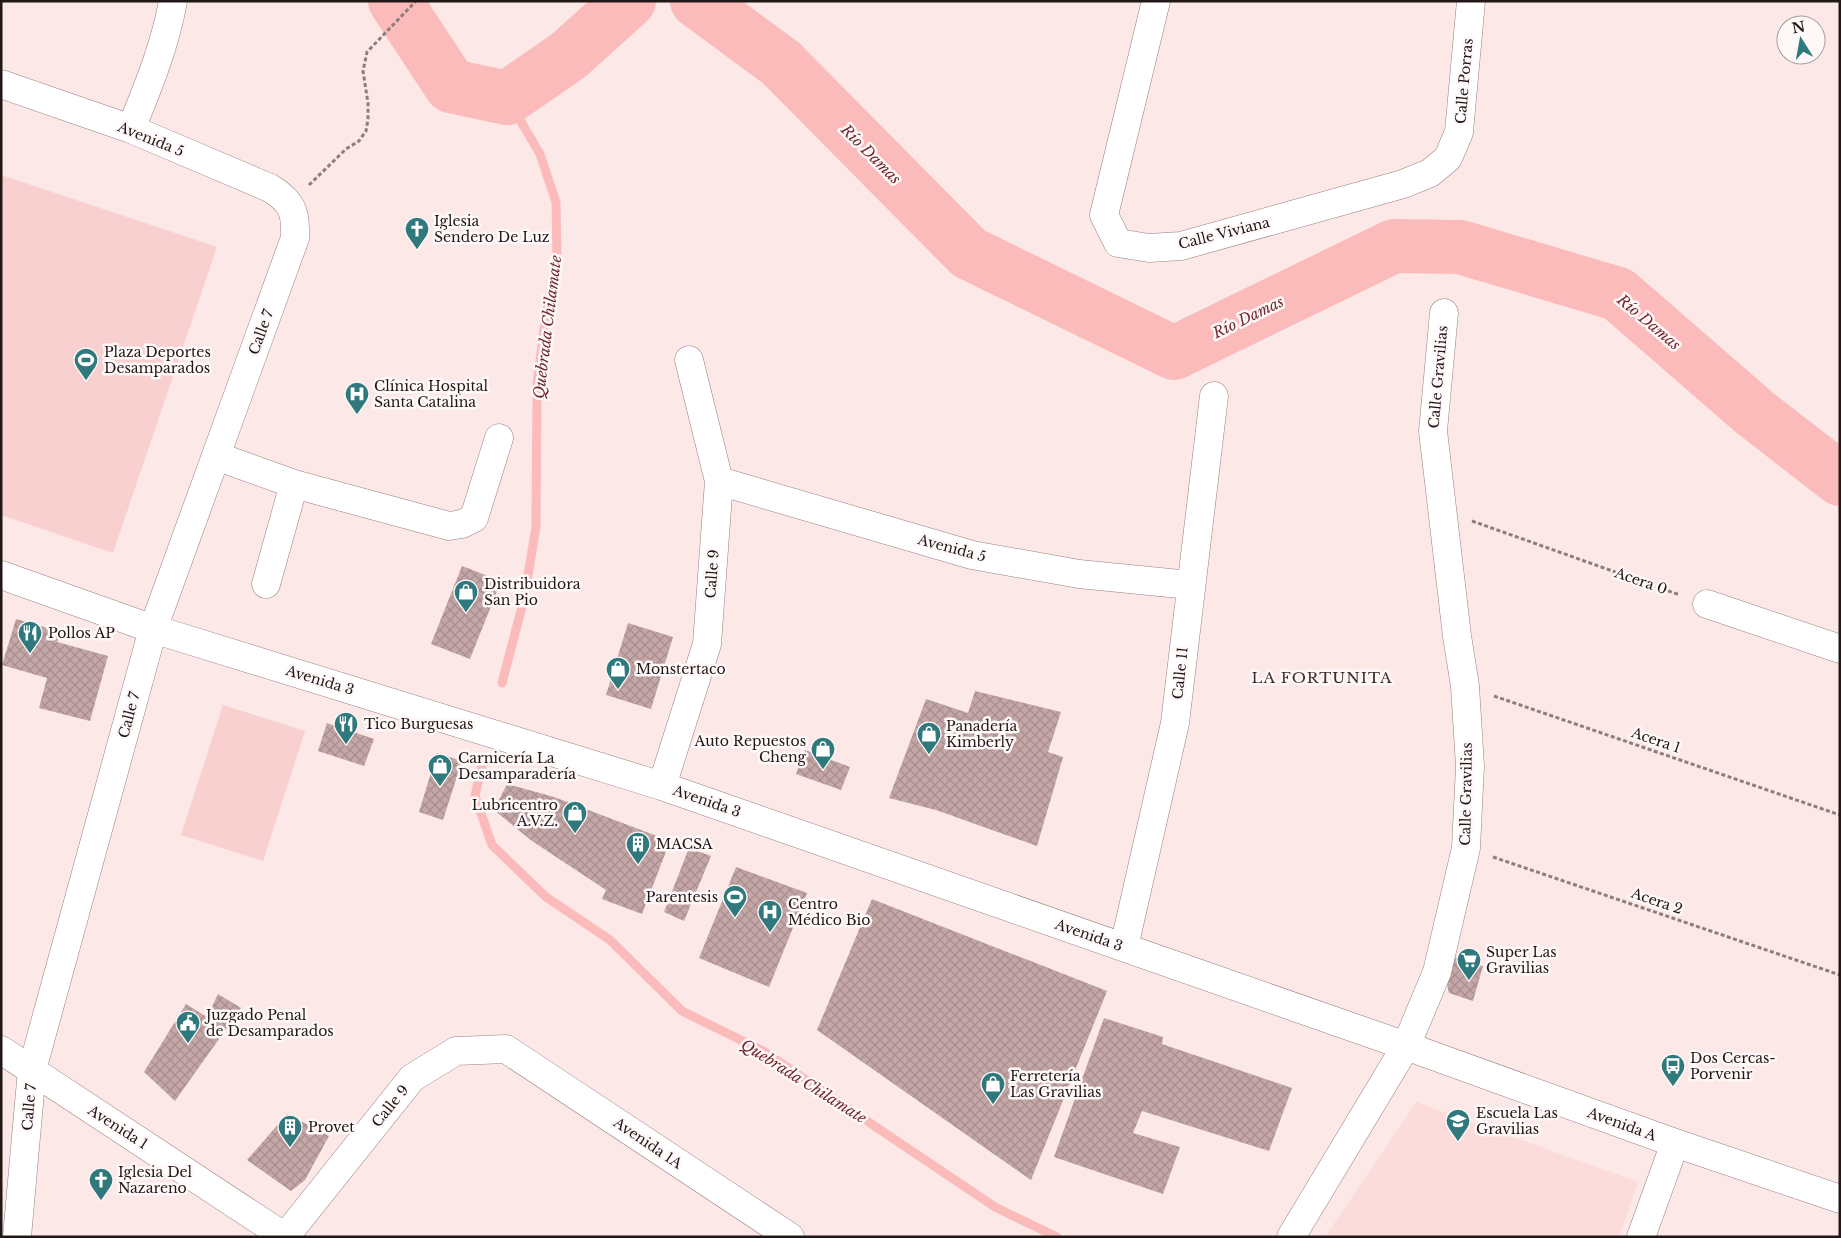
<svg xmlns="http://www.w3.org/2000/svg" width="1841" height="1238" viewBox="0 0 1841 1238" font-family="'Libre Baskerville',serif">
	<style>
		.built { fill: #fcdbdb }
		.green { fill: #f9d0d0 }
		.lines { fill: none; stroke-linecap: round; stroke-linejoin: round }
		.stream { stroke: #fcbbbb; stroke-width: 9 }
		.river { stroke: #fcbbbb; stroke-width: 54 }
		.building { fill: url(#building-cross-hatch) }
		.minor-casing { stroke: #9b7f7f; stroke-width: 29 }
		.path { stroke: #8d7e7e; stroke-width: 3; stroke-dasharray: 4 2.5; stroke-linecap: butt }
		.minor { stroke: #fff; stroke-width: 28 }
		.labels { text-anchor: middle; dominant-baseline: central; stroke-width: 5; stroke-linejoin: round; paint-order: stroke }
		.street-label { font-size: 14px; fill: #221717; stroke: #fff8f8 }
		.poi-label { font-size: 14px; fill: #221717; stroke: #fff8f8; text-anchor: start }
		.water-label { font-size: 15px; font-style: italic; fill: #71272d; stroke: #fff8f8 }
		.neighbourhood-label { font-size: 15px; letter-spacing: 1px; fill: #422b2b; stroke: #fff8f8 }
	</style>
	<defs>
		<pattern id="building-cross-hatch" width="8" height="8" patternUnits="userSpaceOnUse" patternTransform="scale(1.25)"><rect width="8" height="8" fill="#c4a6a6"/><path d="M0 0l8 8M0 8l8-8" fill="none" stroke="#a88e8e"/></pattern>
	</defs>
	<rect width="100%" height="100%" fill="#fbe8e7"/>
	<!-- built -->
	<path class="built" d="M1416,1102l222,80 -19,55h-294z"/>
	<!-- green -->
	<path class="green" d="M1,175l216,72 -104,306 -112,-38z
		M223,705l82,26 -42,130 -82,-26z"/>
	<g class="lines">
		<!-- stream -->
		<path class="stream" d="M502,683l22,-84 12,-72 1,-143 8,-63 12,-63 -1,-56 -16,-48 -33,-56
			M482,765l-7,31 17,49 54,52 64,43 72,71 81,40 232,156 62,30"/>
		<!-- river -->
		<path class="river" d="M395,1l56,85 56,12 61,-42 61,-55
			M697,1l84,62 188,190 205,100 220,-107 66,1 158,47 137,119 85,66"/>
	</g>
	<!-- building -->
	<path class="building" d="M462,566l39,15 -31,78 -39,-15z
		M16,619l45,13 -4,10 51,14 -18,65 -51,-13 8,-30 -45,-13z
		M628,623l45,14 -22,72 -45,-14z
		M975,691l86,21 -13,40 15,5 -26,89 -101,-36 -47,-12 37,-99 42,14z
		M327,723l47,16 -10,27 -46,-15z
		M805,750l45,17 -9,23 -45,-16z
		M437,753l25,8 -19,59 -24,-8z
		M507,784l47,13 116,44 -28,73 -40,-15 4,-9 -74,-49 -38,-31z
		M689,848l22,8 -27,65 -20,-9z
		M736,867l71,26 -38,94 -70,-29z
		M872,899l235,92 -76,189 -214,-150z
		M1454,957l29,9 -10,35 -24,-8 -3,-13z
		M218,994l23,14 -66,93 -31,-29 42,-68 21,13z
		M1104,1018l59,19 -1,7 130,44 -23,63 -127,-40 -9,22 47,14 -17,47 -109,-37z
		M287,1114l42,22 -24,44 -14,11 -44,-31z"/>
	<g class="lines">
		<defs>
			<path id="minor" d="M1156,1l-52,214 14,28 31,5 32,-2 222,-62 27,-11 18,-15 11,-26 12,-131
				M1,84l130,45 139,59c23,14 26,25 25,50l-142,391 -121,441 -15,167
				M131,129c17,-42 34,-83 42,-128
				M216,456l78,28 155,42 13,-2 12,-6 25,-80
				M719,481l253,74 107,19 111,11
				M1,575l152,54 509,157 744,260 269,97 165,56
				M266,584l28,-100
				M1707,604l133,45
				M662,786l45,-142 12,-163 -30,-121
				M1124,947l51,-224 39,-327
				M1,1050l284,187
				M285,1237l127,-159 44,-27 50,-2 284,188
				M1291,1237l115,-191 31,-74 29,-124 4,-82 -5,-80 -8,-50 -24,-205 11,-118
				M1641,1237l34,-94"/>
		</defs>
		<!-- minor casing -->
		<use href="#minor" class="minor-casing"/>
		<!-- path -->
		<path class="path" d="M309,185l37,-36 13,-8 7,-10 2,-12v-16l-5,-32 4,-19 49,-51
			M1472,521l208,74
			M1494,696l346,119
			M1493,857l347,118"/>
		<!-- minor -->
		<use href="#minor" class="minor"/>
	</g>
	<!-- icons -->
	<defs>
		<symbol id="church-pin" viewBox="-11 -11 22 30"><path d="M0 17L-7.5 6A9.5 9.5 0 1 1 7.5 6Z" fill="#2f787b" stroke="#fff8f8"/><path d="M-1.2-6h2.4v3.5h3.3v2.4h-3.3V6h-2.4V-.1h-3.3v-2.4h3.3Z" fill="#fff"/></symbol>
		<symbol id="stadium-pin" viewBox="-11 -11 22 30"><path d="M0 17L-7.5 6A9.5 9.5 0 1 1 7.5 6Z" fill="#2f787b" stroke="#fff8f8"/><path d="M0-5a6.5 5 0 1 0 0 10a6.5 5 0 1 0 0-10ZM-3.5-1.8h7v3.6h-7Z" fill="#fff"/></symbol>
		<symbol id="hospital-pin" viewBox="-11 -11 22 30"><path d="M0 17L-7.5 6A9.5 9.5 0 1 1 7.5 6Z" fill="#2f787b" stroke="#fff8f8"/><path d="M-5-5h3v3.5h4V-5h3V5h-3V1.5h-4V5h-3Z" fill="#fff"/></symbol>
		<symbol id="shop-pin" viewBox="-11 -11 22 30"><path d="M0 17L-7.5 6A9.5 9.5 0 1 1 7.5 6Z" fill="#2f787b" stroke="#fff8f8"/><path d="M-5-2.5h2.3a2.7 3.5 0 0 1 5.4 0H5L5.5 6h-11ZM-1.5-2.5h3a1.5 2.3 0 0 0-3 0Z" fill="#fff"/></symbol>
		<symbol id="restaurant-pin" viewBox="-11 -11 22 30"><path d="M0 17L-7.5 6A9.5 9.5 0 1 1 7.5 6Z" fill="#2f787b" stroke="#fff8f8"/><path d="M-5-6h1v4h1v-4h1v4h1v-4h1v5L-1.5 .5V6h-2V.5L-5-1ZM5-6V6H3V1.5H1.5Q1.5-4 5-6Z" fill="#fff"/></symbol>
		<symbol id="building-pin" viewBox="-11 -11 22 30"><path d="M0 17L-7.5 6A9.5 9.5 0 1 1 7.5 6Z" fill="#2f787b" stroke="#fff8f8"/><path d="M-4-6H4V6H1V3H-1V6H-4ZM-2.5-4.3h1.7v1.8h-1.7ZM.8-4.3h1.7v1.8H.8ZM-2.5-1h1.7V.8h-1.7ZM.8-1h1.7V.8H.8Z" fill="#fff"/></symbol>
		<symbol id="supermarket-pin" viewBox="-11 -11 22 30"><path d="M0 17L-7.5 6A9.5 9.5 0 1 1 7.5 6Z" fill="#2f787b" stroke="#fff8f8"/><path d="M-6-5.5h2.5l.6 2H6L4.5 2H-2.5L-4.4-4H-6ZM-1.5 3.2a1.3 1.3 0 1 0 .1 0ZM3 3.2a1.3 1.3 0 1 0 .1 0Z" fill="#fff"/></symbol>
		<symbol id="civic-pin" viewBox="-11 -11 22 30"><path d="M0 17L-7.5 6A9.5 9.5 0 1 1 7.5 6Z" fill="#2f787b" stroke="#fff8f8"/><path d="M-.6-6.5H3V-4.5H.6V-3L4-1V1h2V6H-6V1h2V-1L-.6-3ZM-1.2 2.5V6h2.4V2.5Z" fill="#fff"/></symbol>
		<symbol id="bus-pin" viewBox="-11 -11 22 30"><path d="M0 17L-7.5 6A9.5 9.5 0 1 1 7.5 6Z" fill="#2f787b" stroke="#fff8f8"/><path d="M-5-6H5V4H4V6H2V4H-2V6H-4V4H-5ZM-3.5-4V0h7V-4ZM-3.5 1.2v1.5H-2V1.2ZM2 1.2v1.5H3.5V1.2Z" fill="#fff"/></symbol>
		<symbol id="school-pin" viewBox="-11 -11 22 30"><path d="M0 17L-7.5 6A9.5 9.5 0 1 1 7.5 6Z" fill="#2f787b" stroke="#fff8f8"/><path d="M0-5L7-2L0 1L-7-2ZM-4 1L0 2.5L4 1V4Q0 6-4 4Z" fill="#fff"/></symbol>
	</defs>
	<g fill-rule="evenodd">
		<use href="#church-pin" x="403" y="215" width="28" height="38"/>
		<use href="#stadium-pin" x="72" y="346" width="28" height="38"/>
		<use href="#hospital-pin" x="343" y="380" width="28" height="38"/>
		<use href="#shop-pin" x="452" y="578" width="28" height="38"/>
		<use href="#restaurant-pin" x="16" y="619" width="28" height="38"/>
		<use href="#shop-pin" x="604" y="655" width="28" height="38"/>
		<use href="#restaurant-pin" x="332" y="710" width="28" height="38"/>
		<use href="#shop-pin" x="915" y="720" width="28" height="38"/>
		<use href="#shop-pin" x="809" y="735" width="28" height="38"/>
		<use href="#shop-pin" x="426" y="752" width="28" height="38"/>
		<use href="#shop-pin" x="561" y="799" width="28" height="38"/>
		<use href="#building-pin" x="624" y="830" width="28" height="38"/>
		<use href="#stadium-pin" x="721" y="883" width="28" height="38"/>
		<use href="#hospital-pin" x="756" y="898" width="28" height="38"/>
		<use href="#supermarket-pin" x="1455" y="946" width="28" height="38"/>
		<use href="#civic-pin" x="174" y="1009" width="28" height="38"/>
		<use href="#bus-pin" x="1659" y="1052" width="28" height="38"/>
		<use href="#shop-pin" x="979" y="1070" width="28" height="38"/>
		<use href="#school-pin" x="1444" y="1107" width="28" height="38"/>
		<use href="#building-pin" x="276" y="1113" width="28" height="38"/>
		<use href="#church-pin" x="87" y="1166" width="28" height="38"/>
	</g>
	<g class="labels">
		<!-- street labels -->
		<g class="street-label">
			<text transform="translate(1464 81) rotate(-85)">Calle Porras</text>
			<text transform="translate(151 139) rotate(22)">Avenida 5</text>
			<text transform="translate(1224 233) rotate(-14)">Calle Viviana</text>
			<text transform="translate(261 332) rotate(-70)">Calle 7</text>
			<text transform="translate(1438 377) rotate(-85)">Calle Gravilias</text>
			<text transform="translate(952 548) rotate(15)">Avenida 5</text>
			<text transform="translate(712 574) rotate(-86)">Calle 9</text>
			<text transform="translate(1641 581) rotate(19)">Acera 0</text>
			<text transform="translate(1180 673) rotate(-84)">Calle 11</text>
			<text transform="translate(320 680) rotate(17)">Avenida 3</text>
			<text transform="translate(129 715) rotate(-75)">Calle 7</text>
			<text transform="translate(1656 740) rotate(19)">Acera 1</text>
			<text transform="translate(1466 794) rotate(-89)">Calle Gravilias</text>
			<text transform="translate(707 801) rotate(19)">Avenida 3</text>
			<text transform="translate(1657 901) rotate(19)">Acera 2</text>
			<text transform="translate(1089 935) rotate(19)">Avenida 3</text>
			<text transform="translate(390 1106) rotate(-51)">Calle 9</text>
			<text transform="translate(29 1107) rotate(-85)">Calle 7</text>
			<text transform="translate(1622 1124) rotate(20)">Avenida A</text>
			<text transform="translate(118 1127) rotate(33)">Avenida 1</text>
			<text transform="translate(648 1143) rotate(34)">Avenida 1A</text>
		</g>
		<!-- poi labels -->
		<g class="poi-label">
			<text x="434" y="221">Iglesia<tspan x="434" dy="16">Sendero De Luz</tspan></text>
			<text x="104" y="352">Plaza Deportes<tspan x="104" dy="16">Desamparados</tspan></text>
			<text x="374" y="386">Clínica Hospital<tspan x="374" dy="16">Santa Catalina</tspan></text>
			<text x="484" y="584">Distribuidora<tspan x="484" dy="16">San Pio</tspan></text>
			<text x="48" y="633">Pollos AP</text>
			<text x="636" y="669">Monstertaco</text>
			<text x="364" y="724">Tico Burguesas</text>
			<text x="946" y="726">Panadería<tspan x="946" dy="16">Kimberly</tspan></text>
			<text x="806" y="741" text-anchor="end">Auto Repuestos<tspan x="806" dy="16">Cheng</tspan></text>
			<text x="458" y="758">Carnicería La<tspan x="458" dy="16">Desamparadería</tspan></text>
			<text x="558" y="805" text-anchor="end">Lubricentro<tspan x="558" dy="16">A.V.Z.</tspan></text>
			<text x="656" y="844">MACSA</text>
			<text x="718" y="897" text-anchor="end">Parentesis</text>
			<text x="788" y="904">Centro<tspan x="788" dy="16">Médico Bio</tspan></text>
			<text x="1486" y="952">Super Las<tspan x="1486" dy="16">Gravilias</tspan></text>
			<text x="206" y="1015">Juzgado Penal<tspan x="206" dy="16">de Desamparados</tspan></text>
			<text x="1690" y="1058">Dos Cercas-<tspan x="1690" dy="16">Porvenir</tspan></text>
			<text x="1010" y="1076">Ferretería<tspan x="1010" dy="16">Las Gravilias</tspan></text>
			<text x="1476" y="1113">Escuela Las<tspan x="1476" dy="16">Gravilias</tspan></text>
			<text x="308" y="1127">Provet</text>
			<text x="118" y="1172">Iglesia Del<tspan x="118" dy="16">Nazareno</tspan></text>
		</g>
		<!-- water labels -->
		<g class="water-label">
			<text transform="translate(871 154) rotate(45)">Río Damas</text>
			<text transform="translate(1248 317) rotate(-26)">Río Damas</text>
			<text transform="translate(1649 322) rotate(40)">Río Damas</text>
			<text transform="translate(547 327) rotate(-83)">Quebrada Chilamate</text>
			<text transform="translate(804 1081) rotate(32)">Quebrada Chilamate</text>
		</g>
		<!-- neighbourhood labels -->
		<g class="neighbourhood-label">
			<text x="1322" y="677">LA FORTUNITA</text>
		</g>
	</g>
	<!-- border -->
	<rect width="1841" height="1238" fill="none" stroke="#221717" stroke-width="5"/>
	<!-- north arrow -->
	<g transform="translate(1801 40) rotate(349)"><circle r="24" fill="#fff8f8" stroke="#a79e9e"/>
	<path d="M0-4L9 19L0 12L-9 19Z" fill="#2f787b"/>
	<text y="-8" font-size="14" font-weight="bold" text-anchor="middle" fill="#221717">N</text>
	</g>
</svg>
